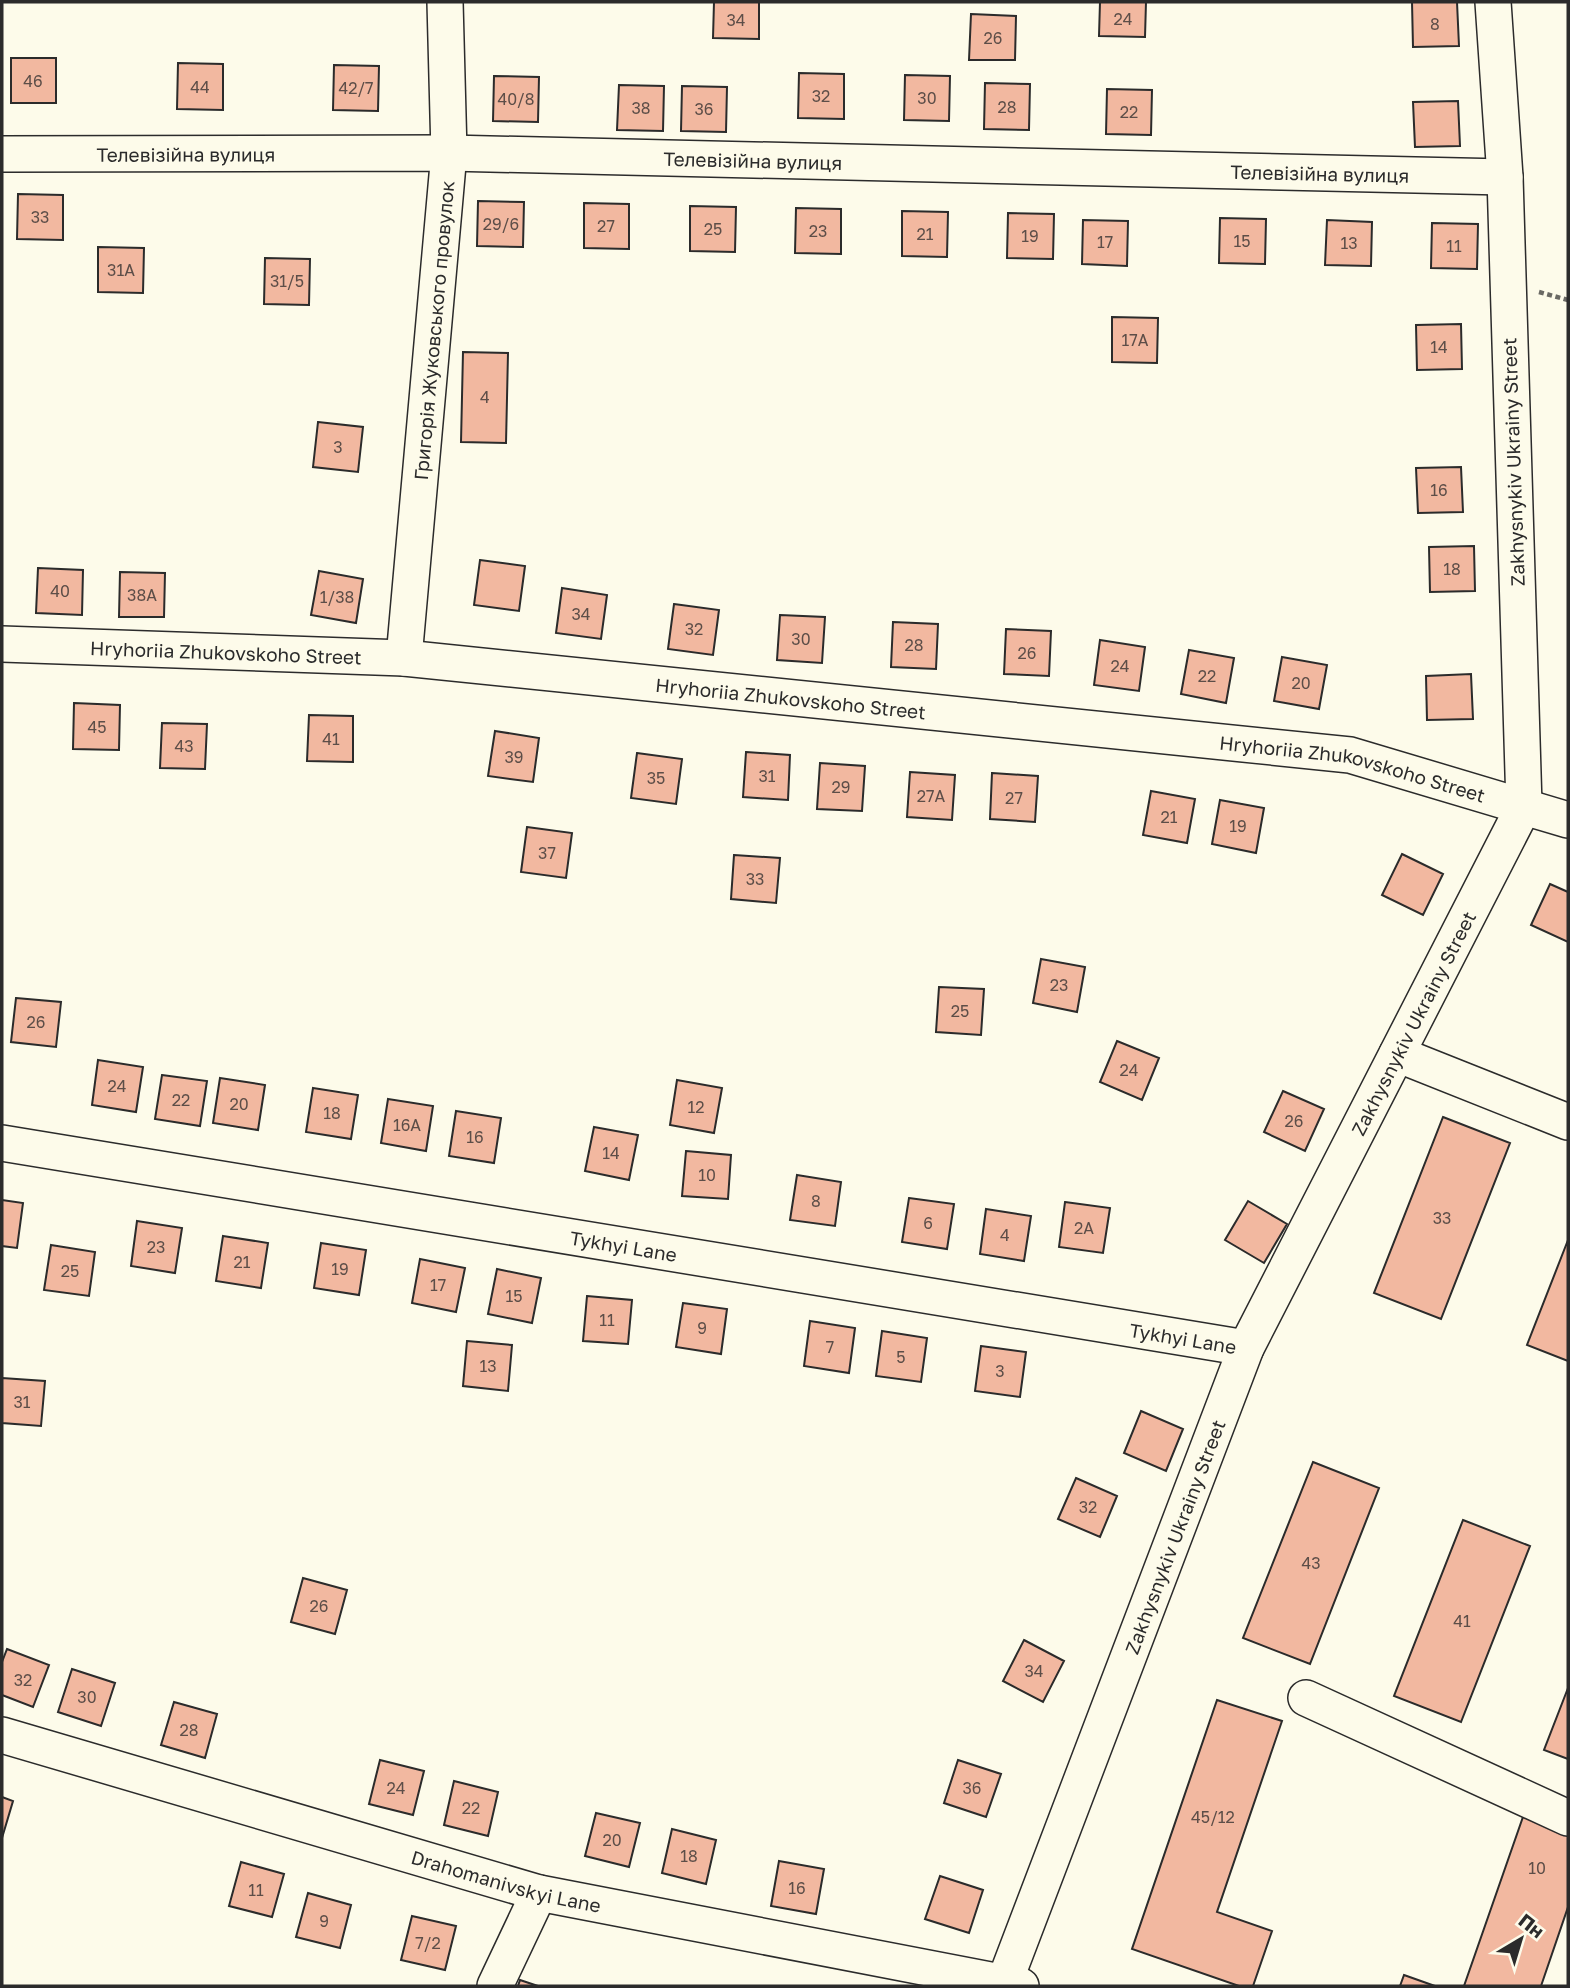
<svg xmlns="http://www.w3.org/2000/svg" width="1570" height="1988" viewBox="0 0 1570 1988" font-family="'Golos Text',sans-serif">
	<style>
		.building { fill: #f2b8a0; stroke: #2b2b2b; stroke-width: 2 }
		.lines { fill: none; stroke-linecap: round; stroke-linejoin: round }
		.minor-casing { stroke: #2b2b2b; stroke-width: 38 }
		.path { stroke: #6a6964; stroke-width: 4.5; stroke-dasharray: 5 3.5; stroke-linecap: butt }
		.minor { stroke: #fdfbea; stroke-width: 35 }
		.labels { text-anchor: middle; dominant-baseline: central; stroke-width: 5; stroke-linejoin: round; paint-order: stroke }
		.number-label { font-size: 16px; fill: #5d4e48 }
		.street-label { font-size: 19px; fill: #2b2b2b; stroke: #fdfbea }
	</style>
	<rect width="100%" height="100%" fill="#fdfbea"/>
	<!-- building -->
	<path class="building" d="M714,2h45v37l-46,-1z
		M1100,2h46l-1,35 -46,-1z
		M1412,2h45l2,44 -46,1z
		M971,14l45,2 -1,44h-46z
		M11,58h45v45h-45z
		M178,63l45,1v46l-46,-1z
		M334,65l45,1 -1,45 -45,-1z
		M799,73l45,1v45l-46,-1z
		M905,75l45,1 -1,45 -45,-1z
		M494,76l45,1 -1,45 -45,-1z
		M985,83l45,1 -1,46 -45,-1z
		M619,85l45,1 -1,45 -46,-1z
		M682,86l45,1 -1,45 -45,-1z
		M1107,89l45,1 -1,45 -45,-1z
		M1458,101l2,45 -45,1 -2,-45z
		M18,194l45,1v45l-46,-1z
		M478,201l46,1 -1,45 -46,-1z
		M584,203l45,1v45l-45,-1z
		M690,206l46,1 -1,45 -45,-1z
		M796,208l45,1v45l-46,-1z
		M902,211l46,1 -1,45 -45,-1z
		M1008,213l46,1 -1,45 -46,-1z
		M1220,218l46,1 -1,45 -46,-1z
		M1083,220l45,1 -1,45 -45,-2z
		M1327,220l45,2 -1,44 -46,-1z
		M1432,223l46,1 -1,45 -46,-1z
		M98,247l46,1 -1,45 -45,-1z
		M265,258l45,1 -1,46 -45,-1z
		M1112,317l46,1 -1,45 -45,-1z
		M1461,324l1,45 -45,1 -1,-45z
		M463,352l45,1 -2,90 -45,-1z
		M318,422l45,5 -5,45 -45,-5z
		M1461,467l2,45 -45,1 -2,-45z
		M1474,546l1,45 -45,1 -1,-45z
		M480,560l45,6 -6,45 -45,-6z
		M38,568l45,2 -1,45 -46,-2z
		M319,571l44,8 -7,44 -45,-8z
		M120,572l45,1 -1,44h-45z
		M562,588l45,7 -6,44 -45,-6z
		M674,604l45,6 -6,45 -45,-6z
		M780,615l45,2 -3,46 -45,-3z
		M893,622l45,2 -2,45 -45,-2z
		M1006,629l45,2 -2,45 -45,-2z
		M1100,640l45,7 -6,44 -45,-6z
		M1189,650l45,8 -8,45 -45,-9z
		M1282,657l45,8 -8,44 -45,-8z
		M1471,674l2,45 -46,1 -1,-44z
		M74,703l46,2 -1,45 -46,-1z
		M309,715l44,1v46l-46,-1z
		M162,723l45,1 -2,45 -45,-1z
		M495,731l44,7 -6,44 -45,-6z
		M746,752l44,3 -2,45 -45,-3z
		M637,753l45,6 -6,45 -45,-6z
		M820,763l45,3 -3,45 -45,-2z
		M910,772l45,3 -3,45 -45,-3z
		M992,773l46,3 -3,46 -45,-3z
		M1151,791l44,8 -8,44 -44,-8z
		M1220,800l44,8 -8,45 -44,-9z
		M527,827l45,6 -6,45 -45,-6z
		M1402,854l41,20 -20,41 -41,-20z
		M734,855l46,3 -4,45 -45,-4z
		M1550,884l18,8v50l-37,-17z
		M1041,959l44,8 -8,45 -44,-9z
		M939,987l45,2 -3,46 -45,-3z
		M16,998l45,4 -5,45 -45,-5z
		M1117,1041l42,17 -17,42 -42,-18z
		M98,1060l45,7 -7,45 -44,-7z
		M162,1075l45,6 -7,45 -45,-7z
		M220,1078l45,7 -7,45 -45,-7z
		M677,1080l45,8 -8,45 -44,-8z
		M313,1088l45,7 -7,44 -45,-7z
		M1283,1091l41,18 -19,42 -41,-19z
		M388,1099l45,7 -7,45 -45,-8z
		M456,1111l45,7 -7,45 -45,-7z
		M1443,1117l67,26 -69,176 -67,-26z
		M594,1127l44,8 -9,45 -44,-9z
		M686,1151l45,4 -3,44 -46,-3z
		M797,1175l44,7 -6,44 -45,-6z
		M909,1198l45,6 -7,45 -45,-7z
		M2,1200l21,3 -6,45 -15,-2z
		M1248,1201l39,23 -23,39 -39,-23z
		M1065,1202l45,6 -7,45 -44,-6z
		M986,1209l45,7 -7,45 -44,-7z
		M137,1221l45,7 -7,45 -44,-7z
		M223,1236l45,7 -7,45 -45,-7z
		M1568,1240v121l-41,-16z
		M321,1243l45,7 -7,45 -45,-7z
		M51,1245l44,7 -6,44 -45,-6z
		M420,1259l45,9 -9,44 -44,-9z
		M497,1269l44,9 -9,45 -44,-9z
		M587,1296l45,4 -4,44 -45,-3z
		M683,1303l44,6 -6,45 -45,-7z
		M810,1321l45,7 -6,45 -45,-7z
		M882,1331l45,7 -6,44 -45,-6z
		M467,1341l45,4 -4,46 -45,-5z
		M981,1346l45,6 -6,45 -45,-6z
		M2,1378l43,3 -4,45 -39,-3z
		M1141,1411l42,18 -17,42 -42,-18z
		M1313,1462l66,26 -69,176 -67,-26z
		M1076,1478l41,18 -17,41 -42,-18z
		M1463,1520l67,26 -69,176 -67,-26z
		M303,1578l44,12 -12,44 -44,-12z
		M1024,1640l40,21 -21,41 -40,-21z
		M7,1649l42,16 -16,42 -31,-12v-33z
		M72,1669l43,14 -14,43 -43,-14z
		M1568,1688v71l-24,-9z
		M1217,1700l65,21 -65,191 55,19 -19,55h-14l-107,-37z
		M174,1702l43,12 -12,44 -44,-13z
		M380,1760l44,11 -11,44 -44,-11z
		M958,1760l43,14 -15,43 -42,-14z
		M454,1781l44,11 -10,44 -44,-11z
		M2,1797l11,4 -11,37z
		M596,1813l44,10 -11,44 -44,-11z
		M1524,1814l44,15v78l-27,79h-77z
		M672,1829l44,11 -10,44 -44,-11z
		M779,1861l45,8 -8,45 -45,-8z
		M241,1862l43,12 -12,43 -43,-11z
		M940,1876l43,14 -14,43 -44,-14z
		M308,1893l43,12 -11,43 -44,-11z
		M412,1916l44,10 -11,44 -44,-10z
		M1404,1975l31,11h-35z
		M520,1980l18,6h-20z"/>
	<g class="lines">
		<defs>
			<g id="minor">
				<path id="s1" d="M2,154l447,-1 1056,24"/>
				<path id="s2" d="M2,644l402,14 946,97 218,65"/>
				<path id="s3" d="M404,658l45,-505 -4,-151"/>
				<path d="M1397,1054l171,68"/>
				<path id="s4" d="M2,1143l1244,205"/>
				<path d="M1306,1698l262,120"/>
				<path id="s5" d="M2,1735l537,158 482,93"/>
				<path d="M495,1986l44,-93"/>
				<path id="s6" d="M1003,1986l243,-638 278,-542 -19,-629 -12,-175"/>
			</g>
		</defs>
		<!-- minor casing -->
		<use href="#minor" class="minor-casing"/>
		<!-- path -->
		<path class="path" d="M1539,292l29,8"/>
		<!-- minor -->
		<use href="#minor" class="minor"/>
	</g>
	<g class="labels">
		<!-- number labels -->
		<g class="number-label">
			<text x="1123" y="19">24</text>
			<text x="736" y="20">34</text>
			<text x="1435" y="24">8</text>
			<text x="993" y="38">26</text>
			<text x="33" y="81">46</text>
			<text x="200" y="87">44</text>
			<text x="356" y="88">42/7</text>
			<text x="821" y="96">32</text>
			<text x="927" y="98">30</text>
			<text x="516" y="99">40/8</text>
			<text x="1007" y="107">28</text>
			<text x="641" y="108">38</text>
			<text x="704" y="109">36</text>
			<text x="1129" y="112">22</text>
			<text x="40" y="217">33</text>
			<text x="501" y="224">29/6</text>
			<text x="606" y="226">27</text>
			<text x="713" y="229">25</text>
			<text x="818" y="231">23</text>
			<text x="925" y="234">21</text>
			<text x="1030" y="236">19</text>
			<text x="1242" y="241">15</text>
			<text x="1105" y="242">17</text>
			<text x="1349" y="243">13</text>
			<text x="1454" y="246">11</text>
			<text x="121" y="270">31А</text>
			<text x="287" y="281">31/5</text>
			<text x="1135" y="340">17А</text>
			<text x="1439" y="347">14</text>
			<text x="485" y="397">4</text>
			<text x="338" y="447">3</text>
			<text x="1439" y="490">16</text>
			<text x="1452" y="569">18</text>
			<text x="60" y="591">40</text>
			<text x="142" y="595">38А</text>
			<text x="337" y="597">1/38</text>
			<text x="581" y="614">34</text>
			<text x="694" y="629">32</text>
			<text x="801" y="639">30</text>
			<text x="914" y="645">28</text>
			<text x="1027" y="653">26</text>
			<text x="1120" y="666">24</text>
			<text x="1207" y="676">22</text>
			<text x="1301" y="683">20</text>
			<text x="97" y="727">45</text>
			<text x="331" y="739">41</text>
			<text x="184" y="746">43</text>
			<text x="514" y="757">39</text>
			<text x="767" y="776">31</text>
			<text x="656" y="778">35</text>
			<text x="841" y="787">29</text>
			<text x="931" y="796">27А</text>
			<text x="1014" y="798">27</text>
			<text x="1169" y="817">21</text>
			<text x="1238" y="826">19</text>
			<text x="547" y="853">37</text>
			<text x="755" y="879">33</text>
			<text x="1059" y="985">23</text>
			<text x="960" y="1011">25</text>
			<text x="36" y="1022">26</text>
			<text x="1129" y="1070">24</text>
			<text x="117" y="1086">24</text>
			<text x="181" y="1100">22</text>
			<text x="239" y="1104">20</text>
			<text x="696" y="1107">12</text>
			<text x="332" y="1113">18</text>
			<text x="1294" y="1121">26</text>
			<text x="407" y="1125">16А</text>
			<text x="475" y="1137">16</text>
			<text x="611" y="1153">14</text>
			<text x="707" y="1175">10</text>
			<text x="816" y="1201">8</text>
			<text x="1442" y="1218">33</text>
			<text x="928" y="1223">6</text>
			<text x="1084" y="1228">2А</text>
			<text x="1005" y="1235">4</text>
			<text x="156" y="1247">23</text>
			<text x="242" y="1262">21</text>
			<text x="340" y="1269">19</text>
			<text x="70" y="1271">25</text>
			<text x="438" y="1285">17</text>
			<text x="514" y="1296">15</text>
			<text x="607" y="1320">11</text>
			<text x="702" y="1328">9</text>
			<text x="830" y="1347">7</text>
			<text x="901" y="1357">5</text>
			<text x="488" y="1366">13</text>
			<text x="1000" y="1371">3</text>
			<text x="22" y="1402">31</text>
			<text x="1088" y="1507">32</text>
			<text x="1311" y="1563">43</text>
			<text x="319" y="1606">26</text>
			<text x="1462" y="1621">41</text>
			<text x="1034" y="1671">34</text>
			<text x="23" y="1680">32</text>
			<text x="87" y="1697">30</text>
			<text x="189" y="1730">28</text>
			<text x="396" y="1788">24</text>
			<text x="972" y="1788">36</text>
			<text x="471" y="1808">22</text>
			<text x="1213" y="1817">45/12</text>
			<text x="612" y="1840">20</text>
			<text x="689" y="1856">18</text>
			<text x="1537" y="1868">10</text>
			<text x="797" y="1888">16</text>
			<text x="256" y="1890">11</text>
			<text x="324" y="1921">9</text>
			<text x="428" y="1943">7/2</text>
		</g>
		<!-- street labels -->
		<g class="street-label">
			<text stroke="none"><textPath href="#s1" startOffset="184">Телевізійна вулиця</textPath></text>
			<text stroke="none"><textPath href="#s1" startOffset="751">Телевізійна вулиця</textPath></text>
			<text stroke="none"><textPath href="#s1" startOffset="1318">Телевізійна вулиця</textPath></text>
			<text stroke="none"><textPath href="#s3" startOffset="329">Григорія Жуковського провулок</textPath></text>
			<text transform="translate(1513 462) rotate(-92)">Zakhysnykiv Ukrainy Street</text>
			<text stroke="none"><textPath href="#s2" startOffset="224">Hryhoriia Zhukovskoho Street</textPath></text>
			<text stroke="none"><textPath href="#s2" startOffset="791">Hryhoriia Zhukovskoho Street</textPath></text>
			<text stroke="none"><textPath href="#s2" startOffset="1358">Hryhoriia Zhukovskoho Street</textPath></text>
			<text stroke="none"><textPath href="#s6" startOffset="1048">Zakhysnykiv Ukrainy Street</textPath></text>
			<text stroke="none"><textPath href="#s4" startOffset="630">Tykhyi Lane</textPath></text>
			<text stroke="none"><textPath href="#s4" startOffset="1197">Tykhyi Lane</textPath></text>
			<text stroke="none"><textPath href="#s6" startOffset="481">Zakhysnykiv Ukrainy Street</textPath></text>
			<text stroke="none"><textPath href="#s5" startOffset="525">Drahomanivskyi Lane</textPath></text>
		</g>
	</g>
	<!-- border -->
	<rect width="1570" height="1988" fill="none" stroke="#2b2b2b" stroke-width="7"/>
	<!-- north arrow -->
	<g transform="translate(1521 1939) rotate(38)" stroke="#fdfbea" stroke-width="5" paint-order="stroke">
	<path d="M0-5L12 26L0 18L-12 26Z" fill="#2b2b2b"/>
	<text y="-10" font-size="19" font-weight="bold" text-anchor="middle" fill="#2b2b2b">Пн</text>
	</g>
</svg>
